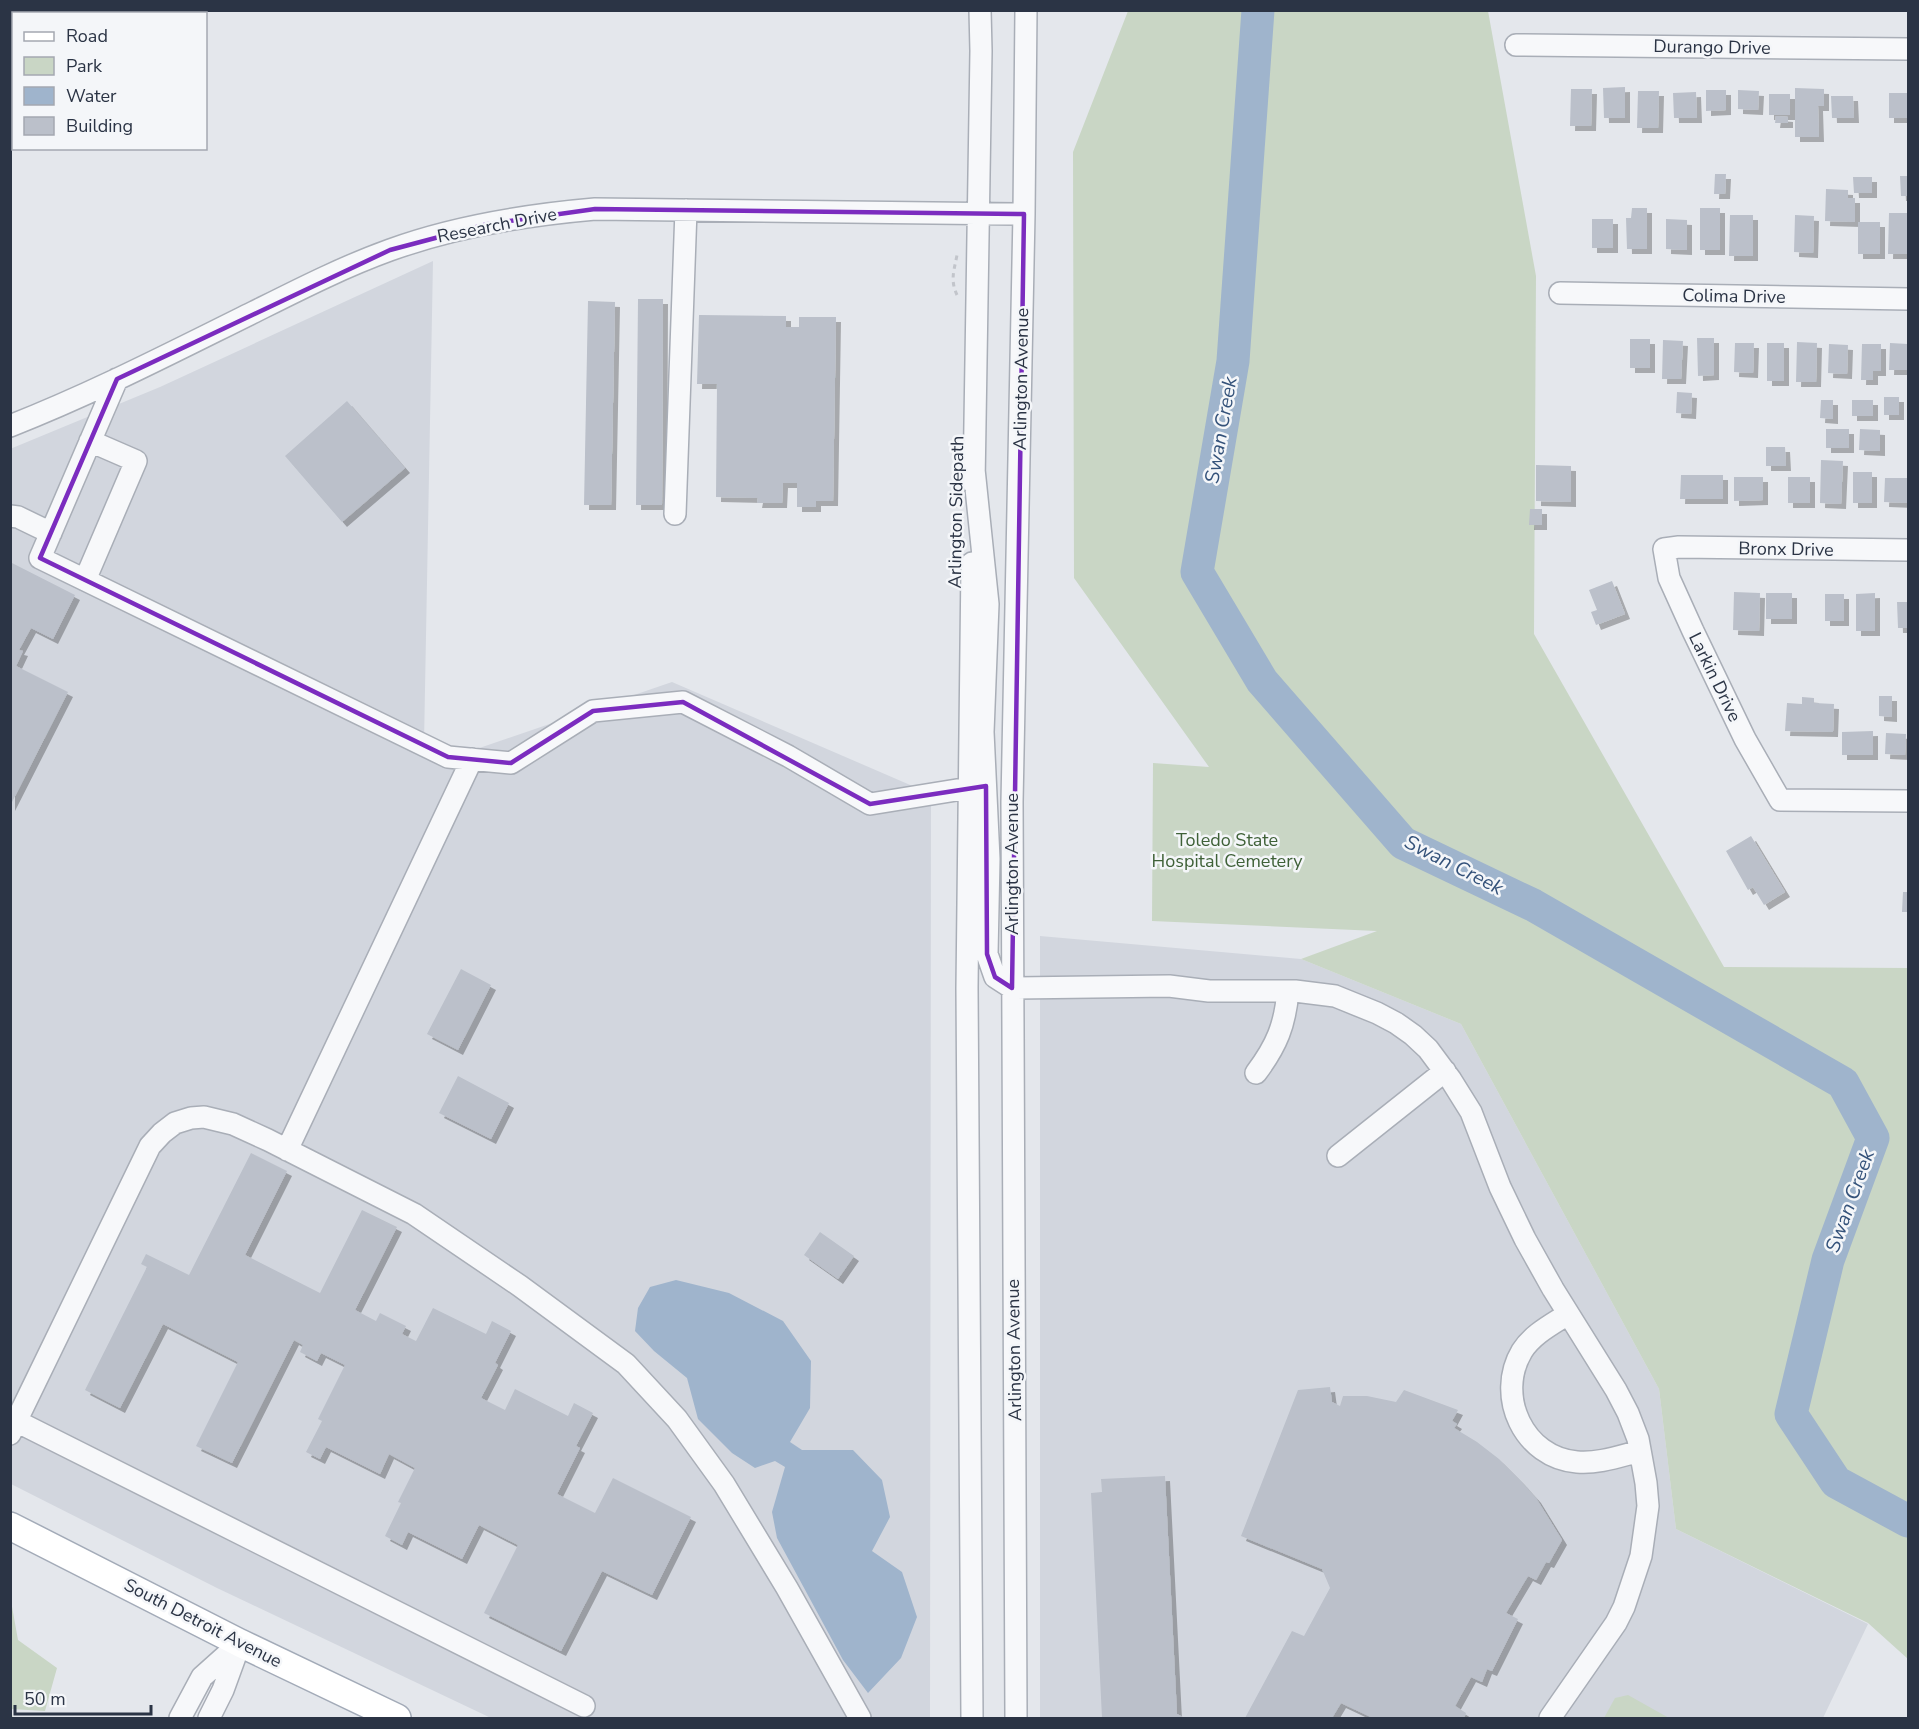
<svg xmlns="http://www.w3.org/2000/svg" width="1919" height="1729" viewBox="0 0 1919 1729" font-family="'Nunito Sans',sans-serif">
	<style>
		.built { fill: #d2d6de }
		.green { fill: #c9d6c5 }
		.water { fill: #9fb4cc }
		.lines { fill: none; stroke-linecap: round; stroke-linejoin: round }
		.river { stroke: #9fb4cc; stroke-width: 33 }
		.building { fill: #bbc0ca; filter: url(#shadow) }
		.minor-casing { stroke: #a9aeb7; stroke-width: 24 }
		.major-casing { stroke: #a3abb8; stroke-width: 30 }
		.path { stroke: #c2c5cb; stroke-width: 3; stroke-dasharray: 4.5 4.5; stroke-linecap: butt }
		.minor { stroke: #f7f8fa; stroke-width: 21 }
		.major { stroke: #fff; stroke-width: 27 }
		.marked { fill: none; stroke: #7b2cbf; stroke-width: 4.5; stroke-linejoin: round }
		.labels { text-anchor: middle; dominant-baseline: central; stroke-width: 5; stroke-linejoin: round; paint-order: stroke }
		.street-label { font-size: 18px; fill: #2b3445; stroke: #f4f6f9 }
		.park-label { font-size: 18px; fill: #3f6138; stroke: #f4f6f9 }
		.water-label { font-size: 20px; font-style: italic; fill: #34527a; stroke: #f4f6f9 }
	</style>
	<defs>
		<filter id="shadow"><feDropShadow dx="5" dy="5" stdDeviation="0" flood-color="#0004"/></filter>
	</defs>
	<rect width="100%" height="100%" fill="#e4e7ec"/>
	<!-- built -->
	<path class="built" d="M433,261l-9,482 35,12 213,-73 259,112 -1,924h-439l-274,-130 -206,-104 -1,-1035 150,-62z
		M1040,936l261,23 160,65 198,365 17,140 192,95 -45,94h-783z"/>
	<!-- green -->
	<path class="green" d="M1128,11h360l48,265 -2,358 190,333 184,1v691l-40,-36 -192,-94 -17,-140 -198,-365 -160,-65 76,-28 -225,-10 1,-158 56,4 -135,-189 -1,-426z
		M11,1601l7,39 39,28 -12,43 -34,-2 2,9h-3z
		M1628,1695l41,23h-65l11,-20z"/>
	<!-- water -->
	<path class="water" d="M676,1280l53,13 54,28 28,40 -1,47 -20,34 12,8h51l29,30 8,37 -18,34 30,21 15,45 -16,41 -33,35 -25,-33 -66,-122 -5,-26 13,-45 -10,-6 -20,7 -23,-15 -34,-34 -11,-41 -33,-27 -19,-20 3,-23 12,-21z"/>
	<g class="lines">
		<!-- river -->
		<path class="river" d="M1258,10l-25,351 -36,211 65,109 141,162 130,62 310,178 30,55 -45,122 -37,154 45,68 72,39"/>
	</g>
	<!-- building -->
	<path class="building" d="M1625,87v31h-21l-1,-30z
		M1795,88l29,1v17h-6l1,31h-24z
		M1571,89h21l-1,37h-21z
		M1706,90h20v20l-20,1z
		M1738,90l21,1 -1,19 -20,-1z
		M1638,91h21l-1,37h-21z
		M1696,92l1,26h-23l-1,-25z
		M1889,93h19v25h-19z
		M1769,94h21v21h-21z
		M1831,96h22l1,22h-22z
		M1776,116l12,1v6h-13z
		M1715,174h11l-1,20h-11z
		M1900,176h8v20h-7z
		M1853,177h19v16h-18z
		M1826,189l22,1v8h7v24l-30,-1z
		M1632,208h15v41h-20l-1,-31h5z
		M1700,208h20v42h-20z
		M1889,213h19v41h-20z
		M1730,215h23v41h-24z
		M1795,215l19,1 -1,37 -19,-1z
		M1592,219h21v29h-21z
		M1666,219l21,1v30l-21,-1z
		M1858,222h22v32h-22z
		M638,299h25l-1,206h-26z
		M588,301l27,1 -4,203h-27z
		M699,315l87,1v11h13v-10h37l-3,184h-17v6h-19v-24h-14l-1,20h-25l1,-5 -42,-1 1,-113h-20z
		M1697,338h17v37l-16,1z
		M1630,339h20v29h-20z
		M1663,340l20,1 -2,38h-19z
		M1797,342l20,1 -1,39h-20z
		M1735,343h19l-1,30 -19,-1z
		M1767,343h17v38h-17z
		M1890,343l18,1v26h-19z
		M1829,344l19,1 -1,29 -19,-1z
		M1862,344h19v27h-8v9h-12z
		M1677,392l15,1 -1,21 -15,-1z
		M1884,397h15v18h-15z
		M1821,400h12v19l-13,-1z
		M1852,400h21v16h-21z
		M347,401l58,67 -63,54 -57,-66z
		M1826,429h23v19h-23z
		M1860,429l20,1v21l-21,-1z
		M1766,447h19l1,19h-20z
		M1821,460l22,1 -2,43 -21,-1z
		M1536,465l35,1v36l-35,-1z
		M1853,472h19v31h-19z
		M1681,475h42v24h-43z
		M1734,477h29v23l-29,1z
		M1788,477h22v26h-22z
		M1885,478h23v25l-24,-1z
		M1530,509h12v16h-13z
		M10,562l65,33 -22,44 -22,-11 -12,22 4,1 -7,15 52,26 -58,114z
		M1612,581l13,33 -29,11 -5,-13 6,-2 -8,-20z
		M1734,592l26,1 -1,38 -26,-1z
		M1766,593h26v26h-26z
		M1875,593v38h-19v-37z
		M1825,594h19v27h-19z
		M1897,602h11v26h-10z
		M1879,696h13v21l-13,-1z
		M1802,697l12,1v5l20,1 -1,28 -48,-1 2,-28 15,1z
		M1873,731v24h-31v-23z
		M1886,733l20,1 -1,21 -20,-1z
		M1751,836l34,56 -21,13 -11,-18 -5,3 -22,-39z
		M1903,892h5v20h-6z
		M461,969l30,16 -33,65 -31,-16z
		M458,1076l51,27 -18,36 -52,-26z
		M251,1153l36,18 -42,84 75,38 42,-83 35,17 -42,83 21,11 4,-8 26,13 -4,8 14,7 17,-33 53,26 6,-13 19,10 -16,32 3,2 -17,33 24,12 10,-21 53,27 6,-13 19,10 -17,33 4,2 -23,46 38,19 18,-35 78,39 -39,78 -50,-24 -41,80 -77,-38 34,-68 -39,-20 -17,34 -54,-27 -6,13 -17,-9 16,-33 -3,-1 17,-34 -26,-14 -9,20 -54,-27 -6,12 -14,-7 16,-31 -4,-2 27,-54 -24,-12 -4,8 -17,-9 3,-7 -9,-5 -62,123 -36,-17 42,-84 -75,-38 -43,84 -35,-18 62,-123 -6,-3 5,-10 43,21z
		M820,1232l34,24 -16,23 -34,-24z
		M1330,1387l2,15 8,4 3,-10h24l29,6 8,-12 54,20 -6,11 5,3 -3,4 23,14 22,17 20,20 17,19 26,42 -13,23 -3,-1 -10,18 -8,-4 -22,37 12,6 -26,52 -5,-2 -5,13 -11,-5 -16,29 11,7 -2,5h-91l-32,-15 -9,15h-87l47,-87 12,5 26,-48 -8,-19 -81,-33 57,-146z
		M1165,1476l12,238 8,4h-83l-11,-225 11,-1 -1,-13z"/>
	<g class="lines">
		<defs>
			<path id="minor" d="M1516,45l392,4
				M1560,293l348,6
				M117,379l-77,179 408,199 63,6 82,-52 90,-9 105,54 82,48 99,-16
				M10,426c84,-33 163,-74 244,-114 44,-22 89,-45 136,-62 66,-24 136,-35 205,-41l429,5
				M974,469l14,135 -5,128 6,127 -2,95 8,23 17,11 157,-2 40,5h86l40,5 42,17 19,10 17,12 15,14 23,31 20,32 29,75 25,52 28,50 63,101 12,23 10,26 8,44 2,23 -7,50 -17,51 -8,16 -66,95
				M974,484l7,-433 -1,-41
				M675,514l11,-304
				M10,516l8,1 33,16
				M1908,550l-229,-3 -15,2 5,29 24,53 52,108 35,61 128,1
				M85,580l51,-119 -46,-20
				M1256,1073c21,-28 29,-48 32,-82
				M287,1150l185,-391
				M1338,1156l107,-85
				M1568,1314c-17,11 -35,20 -46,37 -27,45 2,107 55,111 21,2 43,-6 63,-11
				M16,1421l568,285
				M10,1434l140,-288 12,-13 13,-10 16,-5 13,-1 29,7 35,16 146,74 106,72 106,78 51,55 47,65 63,104 73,130
				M180,1718l22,-41 38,-34
				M209,1718l14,-28 16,-44
				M972,1718l-5,-730 5,-425
				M1016,1718l-4,-916 12,-588 2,-204"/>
			<path id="major" d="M10,1526l230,117 157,75"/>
		</defs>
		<!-- minor casing -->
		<use href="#minor" class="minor-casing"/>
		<!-- major casing -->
		<use href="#major" class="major-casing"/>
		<!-- path -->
		<path class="path" d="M957,295c-7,-15 -3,-24 0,-40
			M955,553l1,-48"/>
		<!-- minor -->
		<use href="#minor" class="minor"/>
		<!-- major -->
		<use href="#major" class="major"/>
	</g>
	<!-- marked area -->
	<path class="marked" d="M595,209l429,5 -12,774 -17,-11 -8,-23 -1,-168 -116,18 -187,-102 -90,9 -82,52 -63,-6 -408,-199 77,-179 273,-129 98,-26z"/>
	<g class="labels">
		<!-- street labels -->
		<g class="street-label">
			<text transform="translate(1712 47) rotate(1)">Durango Drive</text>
			<text transform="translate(497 225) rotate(-11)">Research Drive</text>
			<text transform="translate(1734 296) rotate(1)">Colima Drive</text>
			<text transform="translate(1021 379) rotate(-89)">Arlington Avenue</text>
			<text transform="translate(956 512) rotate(-89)">Arlington Sidepath</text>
			<text transform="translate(1786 549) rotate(1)">Bronx Drive</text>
			<text transform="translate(1715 677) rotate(64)">Larkin Drive</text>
			<text transform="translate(1012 864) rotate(-90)">Arlington Avenue</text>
			<text transform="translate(1014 1350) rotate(-91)">Arlington Avenue</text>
			<text transform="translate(203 1623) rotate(27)">South Detroit Avenue</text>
		</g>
		<!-- park labels -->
		<g class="park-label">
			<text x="1227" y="840">Toledo State<tspan x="1227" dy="21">Hospital Cemetery</tspan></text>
		</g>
		<!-- water labels -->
		<g class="water-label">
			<text transform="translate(1221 430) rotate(-80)">Swan Creek</text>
			<text transform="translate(1454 865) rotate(27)">Swan Creek</text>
			<text transform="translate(1850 1201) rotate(-70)">Swan Creek</text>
		</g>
	</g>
	<!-- border -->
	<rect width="1919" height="1729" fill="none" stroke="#2b3445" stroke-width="24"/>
	<!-- legend -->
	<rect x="12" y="12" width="195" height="138" fill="#f4f6f9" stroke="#a4a8b1" stroke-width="1.5"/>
	<rect x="24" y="32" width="30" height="9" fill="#ffffff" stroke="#a4a8b1" stroke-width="1.5"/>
	<text x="66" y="42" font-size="18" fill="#2b3445">Road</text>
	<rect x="24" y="57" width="30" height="18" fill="#c9d6c5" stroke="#a4a8b1" stroke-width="1.5"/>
	<text x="66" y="72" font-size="18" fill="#2b3445">Park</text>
	<rect x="24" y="87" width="30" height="18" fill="#9fb4cc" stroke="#a4a8b1" stroke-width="1.5"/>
	<text x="66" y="102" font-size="18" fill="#2b3445">Water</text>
	<rect x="24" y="117" width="30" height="18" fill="#bbc0ca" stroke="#a4a8b1" stroke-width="1.5"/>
	<text x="66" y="132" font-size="18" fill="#2b3445">Building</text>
	<!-- scale -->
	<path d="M15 1705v9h136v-9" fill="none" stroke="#2b3445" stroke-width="3"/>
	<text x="24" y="1705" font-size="18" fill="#2b3445" stroke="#f4f6f9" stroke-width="4.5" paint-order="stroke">50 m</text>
</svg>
